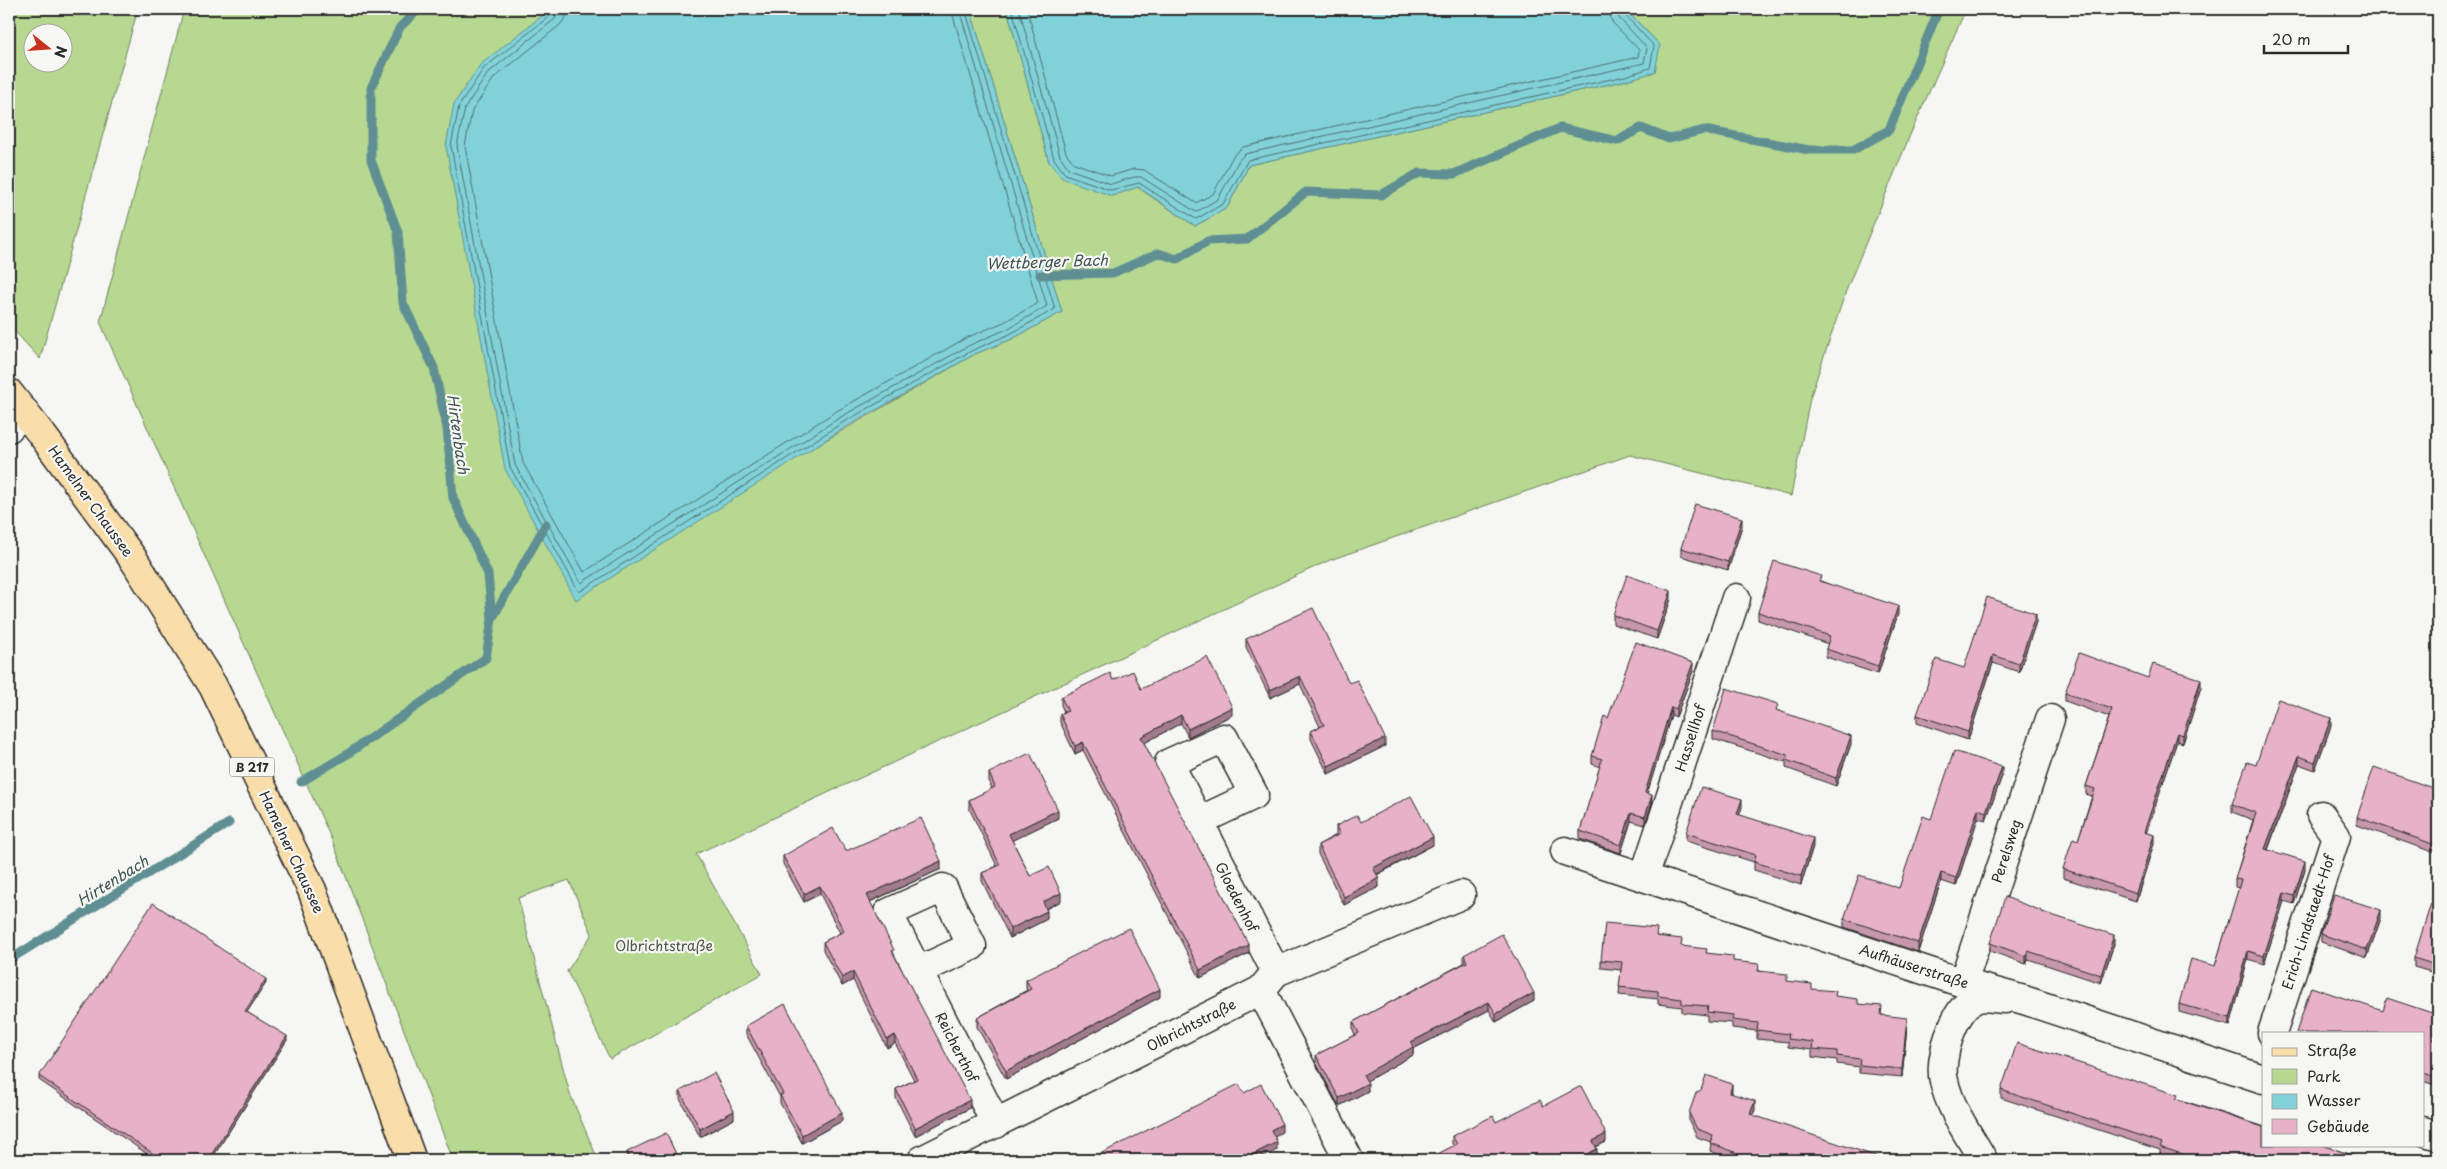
<svg xmlns="http://www.w3.org/2000/svg" width="2447" height="1169" viewBox="0 0 2447 1169" font-family="'Playpen Sans',sans-serif">
	<style>
		.green { fill: #b6d891; stroke: #70825e; fill-rule: evenodd }
		.water { fill: #81d2d8; stroke: #5f8f93 }
		.lines { fill: none; stroke-linecap: round; stroke-linejoin: round }
		.shore { stroke: #4d6e70; stroke-width: 1 }
		.stream { stroke: #5f8f93; stroke-width: 9 }
		.minor-casing { stroke: #2b2b2b; stroke-width: 31 }
		.major-casing { stroke: #2b2b2b; stroke-width: 31 }
		.minor { stroke: #f6f6f2; stroke-width: 28 }
		.major { stroke: #f9deab; stroke-width: 28 }
		.wall { fill: #c798ac; stroke: #2b2b2b }
		.shaded-wall { fill: #a27c8c; stroke: #2b2b2b }
		.building { fill: #e7b1c8; stroke: #2b2b2b }
		.labels { text-anchor: middle; dominant-baseline: central; stroke-width: 4.5; stroke-linejoin: round; paint-order: stroke }
		.shield { fill: #f6f6f2; stroke: #686867; stroke-width: 1 }
		.shield-label { font-size: 12px; font-weight: bold; fill: #2b2b2b }
		.street-label { font-size: 14px; fill: #2b2b2b; stroke: #f6f6f2 }
		.park-label { font-size: 14px; fill: #4e5644; stroke: #f6f6f2 }
		.water-label { font-size: 15px; font-style: italic; fill: #405556; stroke: #f6f6f2 }
	</style>
	<rect width="100%" height="100%" fill="#f6f6f2"/>
	<filter id="ink" filterUnits="userSpaceOnUse"><feTurbulence type="fractalNoise" baseFrequency=".02" numOctaves="2"/><feDisplacementMap in="SourceGraphic" scale="10" xChannelSelector="R" yChannelSelector="G"/><feConvolveMatrix kernelMatrix="1 2 1 2 8 2 1 2 1" color-interpolation-filters="sRGB"/></filter>
	<g filter="url(#ink)">
		<!-- green -->
		<path class="green" d="M9,9h129l-98,350 -31,-34zM32,32h30v30h-30z
			M184,9h370l-6,2 252,444 175,-101 37,-15 50,-27 -92,-303h37l42,153 62,34 26,-9 58,39 32,-18 22,-43 378,-85 33,-35 -35,-36h341l-56,126 -64,156 -36,107 -19,98 -161,-41 -300,105 -634,294 66,120 -152,85 -43,-88 25,-37 -23,-54 -51,18 52,196 28,66h-145l-119,-315 -234,-523z"/>
		<!-- water -->
		<path class="water" d="M554,9h416l92,303 -50,27 -37,15 -131,74 -268,172 -71,-131 -59,-323 8,-42 26,-39 68,-54z
			M1007,9h618l35,36 -5,27 -28,8 -378,85 -22,43 -32,18 -57,-39 -26,9 -50,-18 -13,-16z"/>
		<g class="lines">
			<!-- shore -->
			<path class="shore" d="M553,9l-2,6 -67,53 -25,38 -8,40 59,321 69,125 263,-169 131,-73 37,-16 45,-25 -90,-300
				M559,9l-4,10 -67,54 -23,35 -8,38 58,319 66,118 258,-165 131,-73 37,-16 40,-23 -88,-297
				M567,9l-1,8 -6,8 -66,53 -22,33 -7,35 58,317 61,109 251,-160 131,-74 38,-16 34,-19 -87,-294
				M1012,9l42,150 11,15 46,16 28,-7 57,36 27,-15 25,-44 377,-84 25,-8 4,-22 -30,-32 -2,-5
				M1019,9l41,147 9,13 42,15 23,-7h7l55,35 22,-13 21,-39 6,-6 399,-91 3,-15 -28,-30 -3,-9
				M1027,9l39,144 8,10 37,13 23,-7 10,1 52,33 17,-9 20,-38 10,-9 395,-90 1,-7 -27,-28 -4,-13"/>
			<!-- stream -->
			<path class="stream" d="M1040,275l73,-2 45,-20 19,6 31,-18 39,-2 59,-47 75,3 38,-22 35,1 106,-46 57,13 24,-13 28,11 35,-9 105,20h44l36,-20 50,-121
				M492,619l54,-95
				M301,782l45,-27 140,-97 6,-39 -4,-45 -35,-76 -6,-70 -13,-60 -31,-65 -5,-71 -27,-72v-72l29,-61 19,-18
				M9,960l220,-137"/>
			<defs>
				<path id="minor" d="M9,428l15,-17
					M1199,821l55,-26 -30,-57 -55,25 107,209
					M1565,851l398,132 61,17 239,79
					M1644,877l92,-279
					M918,971l54,-25 -29,-58 -55,25 108,211
					M1963,983l87,-264
					M1261,990l88,170
					M2272,1033l64,-197 -15,-21
					M2423,1131l15,5
					M922,1160l339,-170 15,-18 185,-77
					M1983,1160c-14,-25 -33,-51 -39,-79 -6,-21 10,-76 34,-83 7,-2 19,1 27,1"/>
				<path id="major" d="M9,393l34,43 91,124 79,126 99,204 100,270"/>
			</defs>
			<!-- minor casing -->
			<use href="#minor" class="minor-casing"/>
			<!-- major casing -->
			<use href="#major" class="major-casing"/>
			<!-- minor -->
			<use href="#minor" class="minor"/>
			<!-- major -->
			<use href="#major" class="major"/>
		</g>
		<!-- wall -->
		<path class="wall" d="M1742,526l-14,44 -47,-14v-8z
			M1821,581l77,33 -20,60 -52,-17v-8l2,-5 -70,-24v-8z
			M1671,599l-14,40 -44,-15v-9z
			M2036,622l-17,50 -26,-9 -25,77 -51,-17v-8z
			M1246,639l103,44 36,63 -57,28 -17,-35v-8l9,-4 -20,-43 -30,14 -24,-51z
			M1693,671l-17,46 -5,-2 -24,79 5,9 -7,22 -14,-4 -10,32 -41,-14v-8l20,-64 -8,-3v-8l16,-38z
			M2148,678l53,9 -18,56 -6,-2 -31,91 8,11 -18,58 -73,-23v-9l15,-29 14,-44 -6,-2v-8l23,-69 -44,-16v-8z
			M1113,680l28,9 91,26 -44,22 -7,-14 -37,20 105,210 -49,25 -117,-228 -8,4 -15,-32v-8l4,-2 -3,-7v-8z
			M1778,711l73,33 -15,42 -50,-18v-6l-73,-23v-8z
			M2331,726l-16,44 -16,-6 -31,86 37,19 -11,35 -10,-3 -20,63 -16,-5 -18,67 -51,-14v-8l36,-38 24,-78 -4,-1v-8l18,-59 -21,-8v-8l24,-39z
			M989,773l69,45 -46,22 18,36 31,25 -15,8 1,10 -37,19 -28,-57v-8l15,-7 -28,-58v-8l23,-11 -3,-8z
			M2002,776l-16,44 -8,-2 -22,68 -15,-5 -23,71 -74,-25v-8l55,-31 32,-69z
			M2438,790v64l-81,-29v-8z
			M1742,807l-3,8 74,31 -12,39 -47,-15v-8l-68,-21v-8z
			M1361,822l72,23 -56,30 2,12 -35,18 -26,-51v-9l18,-10v-9z
			M846,851l95,18 -71,33 24,52 76,154 -55,28 -19,-38v-9l18,-9 -19,-37 -8,5 -34,-68 -11,6 -19,-36v-8l17,-9 -20,-39 -16,8 -21,-38v-8z
			M2438,905v69l-24,-7v-9z
			M2042,912l72,32 -13,39 -73,-24 -2,5 -36,-13v-8z
			M2381,918l-14,40 -46,-16v-8z
			M1657,936l25,10 51,15 54,20 71,23 49,22 -5,51 -43,-4v-6l-22,-3v-4l-25,-3v-7l-24,-3v-5l-31,-3v-8l-25,-3v-5l-25,-2v-6l-25,-3v-5l-24,-3v-5l-39,-4 2,-25 -20,-2v-8z
			M1464,955l70,46 -38,21 -7,-12 -76,39v6l-47,26 2,10 -29,15 -23,-43v-8l39,-20 -2,-5v-8l111,-59z
			M1026,980l134,17 -154,82 -29,-52v-9l50,-28 -1,-2z
			M266,983l-19,29 40,28 -76,120h-55l-117,-80v-4z
			M2383,1011l55,4v16l-3,9 3,1 -3,44 -11,-4z
			M746,1026l96,95 -40,22 -22,-40v-6l-34,-63z
			M2001,1090l177,9 190,61h-191l-17,-5v-5l-159,-52z
			M680,1091l54,28 -34,18 -20,-38z
			M1732,1092v2l23,16 -22,49 -23,-8 1,-9 -14,-5 -8,-16v-8z
			M1496,1122l110,20 -10,5 1,9 -7,4h-164l28,-14 -2,-2v-8z
			M627,1152l52,8h-51z"/>
		<!-- shaded-wall -->
		<path class="shaded-wall" d="M1742,518v8l-14,44v-8z
			M1671,591v8l-14,40v-8z
			M1898,606v8l-20,60v-8z
			M2036,614v8l-17,50v-8z
			M1993,655v8l-25,77v-8z
			M1693,663v8l-17,46v-8z
			M1300,676v8l-30,14v-8z
			M2201,679v8l-18,56v-8z
			M1232,707v8l-44,22v-8z
			M1671,707v8l-26,86v-8z
			M1181,715v8l-40,22v-8z
			M2331,718v8l-16,44v-8z
			M2177,733v8l-33,99v-8z
			M1851,736v8l-15,42v-8z
			M1385,738v8l-57,28v-8z
			M1083,742v8l-8,4v-8z
			M2299,756v8l-34,93v-8z
			M2002,767v9l-16,44v-8z
			M1652,795v8l-7,22v-8z
			M1742,799v8l-5,16v-9z
			M1978,809v9l-22,68v-8z
			M1058,810v8l-49,24v-8z
			M1631,813v8l-10,32v-8z
			M2154,835v8l-18,58v-8z
			M1433,837v8l-60,31v-8z
			M1813,838v8l-12,39v-9z
			M941,861v8l-74,34v-8z
			M2305,861v8l-11,35v-8z
			M1941,873v8l-23,71v-9z
			M1379,878v9l-35,18v-8z
			M820,886v8l-16,8v-8z
			M1061,893v8l-18,9v-8z
			M2284,893v8l-20,63v-8z
			M2381,910v8l-14,40v-8z
			M1047,911v8l-37,19v-9z
			M2114,935v9l-13,39v-8z
			M1249,945v8l-49,25v-8z
			M2028,951v8l-2,5v-8z
			M2248,951v8l-18,67v-8z
			M853,972v8l-11,6v-8z
			M266,979v4l-21,32v-4z
			M1160,989v8l-154,82v-8z
			M1534,993v8l-38,21v-8z
			M1489,1002v8l-76,39v6l-50,28v-8l48,-33z
			M1907,1018v8l-5,51v-8z
			M2438,1023v8l-5,17v-8z
			M895,1035v8l-8,5v-9z
			M287,1036v4l-76,120h-3z
			M2438,1068v9l-3,8v-8z
			M1368,1083v8l-29,15v-8z
			M1732,1084v8l-2,9v-8z
			M970,1100v8l-55,28v-8z
			M1755,1101v9l-5,12v-8z
			M734,1111v8l-34,18v-8z
			M842,1113v8l-40,22v-8z
			M1282,1124v8l-11,6v-8z
			M1606,1134v8l-13,6v-7z
			M1277,1142v8l-20,10h-10l1,-3z
			M1597,1149v7l-7,4h-15z"/>
		<!-- building -->
		<path class="building" d="M1695,504l47,14 -14,44 -47,-14z
			M1774,561l47,15 -2,5 79,25 -20,60 -52,-17 4,-13 -72,-24z
			M1627,575l44,16 -14,40 -44,-16z
			M1987,597l49,17 -17,50 -26,-9 -25,77 -51,-17 19,-56 28,9z
			M1313,608l36,75 8,-3 28,58 -57,28 -17,-35 13,-6 -24,-49 -30,14 -24,-51z
			M1636,642l57,21 -17,46 -5,-2 -26,86 7,2 -7,22 -14,-4 -10,32 -41,-14 22,-72 -10,-3 12,-40 4,2z
			M2079,653l69,25 5,-14 48,15 -18,56 -6,-2 -33,99 10,3 -18,58 -73,-24 10,-31 5,2 17,-51 -9,-3 26,-77 -47,-16z
			M1207,657l25,50 -44,22 -7,-14 -40,22 108,208 -49,25 -117,-228 -8,4 -15,-32 8,-3 -7,-14 49,-24 3,7 20,-9 8,18z
			M1726,688l52,16 -2,6 75,26 -15,42 -50,-18 2,-5 -75,-24z
			M2278,699l53,19 -16,44 -16,-6 -34,93 40,12 -11,35 -10,-3 -20,63 -16,-5 -18,67 -51,-14 12,-45 24,7 26,-86 -6,-1 21,-66 -24,-9 15,-42 9,3z
			M1954,751l48,16 -16,45 -8,-3 -22,69 -15,-5 -23,70 -74,-24 15,-44 40,13 24,-72 8,3z
			M1030,753l28,57 -49,24 21,42 19,-9 12,26 -18,9 4,9 -37,18 -28,-56 18,-8 -31,-65 26,-13 -6,-14z
			M2374,767l64,23v56l-81,-29z
			M1701,787l41,12 -5,15 76,24 -12,38 -47,-14 2,-7 -70,-22z
			M1411,796l22,41 -60,31 6,10 -35,19 -26,-52 22,-11 -4,-8 21,-11 4,7z
			M921,818l20,43 -74,34 27,55 -2,1 78,149 -55,28 -19,-39 21,-10 -22,-44 -8,4 -34,-67 -11,6 -19,-36 21,-11 -24,-45 -16,8 -21,-38 50,-28 13,23z
			M2334,895l47,15 -14,40 -46,-16z
			M2005,897l37,14v1l72,23 -13,40 -73,-24 -2,5 -36,-13z
			M153,903l113,76 -21,32 42,25 -79,124h-44l-6,-3 -119,-81z
			M2431,903l7,2v61l-24,-8z
			M1605,923l52,5 -1,8 26,3 -1,7 26,3 -1,4 27,3v5l26,3 -1,7 29,3v7l25,3v5l24,2 -1,5 23,3v5l24,2 -1,9 26,3 -5,51 -43,-4 1,-6 -23,-3v-5l-25,-2 1,-7 -25,-3 1,-5 -32,-4 1,-7 -26,-3 1,-5 -26,-3 1,-6 -26,-2v-5l-24,-3v-5l-39,-4 3,-25 -21,-2z
			M1129,928l31,61 -154,82 -29,-53 54,-29 -5,-9z
			M1502,934l32,59 -38,21 -7,-12 -78,40 2,5 -50,28 5,8 -29,15 -23,-43 43,-22 -6,-11 114,-60 -3,-7z
			M2311,987l72,24 4,-13 51,17v8l-5,17 5,1v27l-3,9 -11,-4 -1,2v-42h-127z
			M785,1004l57,109 -40,22 -22,-40 3,-1 -37,-68z
			M2017,1043l161,52 -2,4 87,28v18h58l47,15h-167l-41,-13 2,-4 -161,-53z
			M714,1073l20,38 -34,18 -20,-38z
			M1706,1075l26,9 -2,9 25,8 -5,13 137,46h-154l2,-8 -25,-9 3,-8 -16,-6 -8,-16 7,-20 5,-3z
			M1239,1084l5,9 17,-9 21,40 -11,6 6,12 -29,15 -1,3h-159z
			M1581,1086l25,48 -13,7 4,8 -22,11h-149l31,-16 -5,-8 41,-20 3,6 44,-22 3,6z
			M666,1133l13,27h-47l-5,-8z"/>
	</g>
	<g class="labels">
		<!-- shield labels -->
		<rect class="shield" x="229.5" y="757.5" width="45" height="19" rx="4"/>
		<g class="shield-label">
			<text x="252" y="767">B 217</text>
		</g>
		<!-- street labels -->
		<g class="street-label">
			<text transform="translate(91 501) rotate(54)">Hamelner Chaussee</text>
			<text transform="translate(1690 738) rotate(-72)">Hassellhof</text>
			<text transform="translate(2006 851) rotate(-72)">Perelsweg</text>
			<text transform="translate(292 852) rotate(65)">Hamelner Chaussee</text>
			<text transform="translate(1237 897) rotate(63)">Gloedenhof</text>
			<text transform="translate(2308 922) rotate(-72)">Erich-Lindstaedt-Hof</text>
			<text transform="translate(1914 966) rotate(18)">Aufhäuserstraße</text>
			<text transform="translate(1191 1025) rotate(-27)">Olbrichtstraße</text>
			<text transform="translate(957 1047) rotate(63)">Reicherthof</text>
		</g>
		<!-- park labels -->
		<g class="park-label">
			<text x="664" y="945">Olbrichtstraße</text>
		</g>
		<!-- water labels -->
		<g class="water-label">
			<text transform="translate(1047 261) rotate(-2)">Wettberger Bach</text>
			<text transform="translate(459 434) rotate(82)">Hirtenbach</text>
			<text transform="translate(112 880) rotate(-32)">Hirtenbach</text>
		</g>
	</g>
	<!-- margin -->
	<rect width="2447" height="1169" fill="none" stroke="#f6f6f2" stroke-width="30"/>
	<rect x="15" y="15" width="2417" height="1139" fill="none" stroke="#2b2b2b" stroke-width="2" filter="url(#ink)"/>
	<!-- legend -->
	<rect x="2262" y="1032" width="162" height="115" fill="#f6f6f2" stroke="#a5a5a2"/>
	<rect x="2272" y="1048" width="25" height="8" fill="#f9deab" stroke="#a5a5a2"/>
	<text x="2307" y="1056" font-size="15" fill="#2b2b2b">Straße</text>
	<rect x="2272" y="1069" width="25" height="15" fill="#b6d891" stroke="#a5a5a2"/>
	<text x="2307" y="1082" font-size="15" fill="#2b2b2b">Park</text>
	<rect x="2272" y="1094" width="25" height="15" fill="#81d2d8" stroke="#a5a5a2"/>
	<text x="2307" y="1106" font-size="15" fill="#2b2b2b">Wasser</text>
	<rect x="2272" y="1119" width="25" height="15" fill="#e7b1c8" stroke="#a5a5a2"/>
	<text x="2307" y="1132" font-size="15" fill="#2b2b2b">Gebäude</text>
	<!-- north arrow -->
	<g transform="translate(48 48) rotate(107)"><circle r="24" fill="#f6f6f2" stroke="#a5a5a2"/>
	<path d="M0-4L9 19L0 12L-9 19Z" fill="#c8321e"/>
	<text y="-8" font-size="14" font-weight="bold" text-anchor="middle" fill="#2b2b2b">N</text>
	</g>
	<!-- scale -->
	<path d="M2264 45v8h84v-8" fill="none" stroke="#2b2b2b" stroke-width="2.5"/>
	<text x="2272" y="45" font-size="15" fill="#2b2b2b" stroke="#f6f6f2" stroke-width="4" paint-order="stroke">20 m</text>
</svg>
